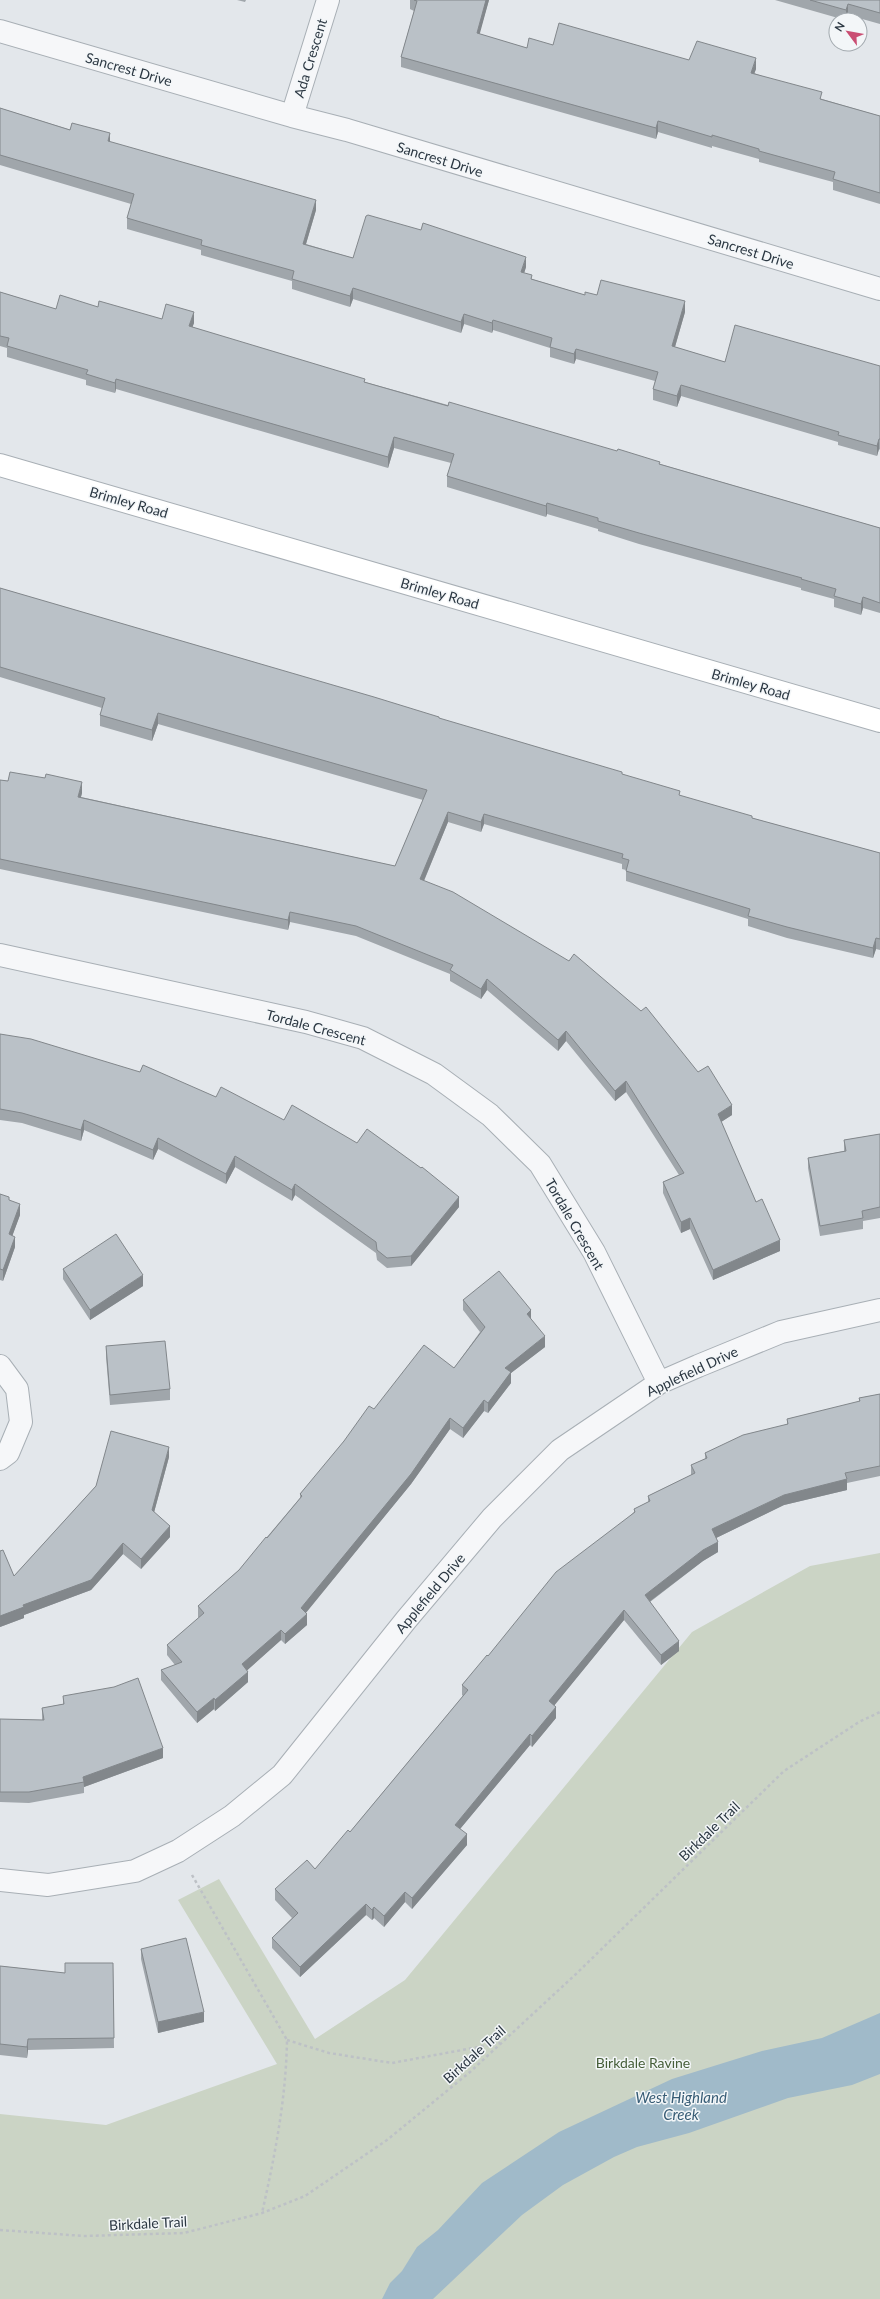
<svg xmlns="http://www.w3.org/2000/svg" width="880" height="2299" viewBox="0 0 880 2299" font-family="Lato,sans-serif">
	<style>
		.green { fill: #cbd4c5 }
		.water { fill: #a0bac9 }
		.lines { fill: none; stroke-linecap: round; stroke-linejoin: round }
		.minor-casing { stroke: #a8afb5; stroke-width: 24 }
		.secondary-casing { stroke: #a8afb5; stroke-width: 24 }
		.path { stroke: #bdc1c6; stroke-width: 2.5; stroke-dasharray: 3 3; stroke-linecap: butt }
		.minor { stroke: #f6f7f9; stroke-width: 22 }
		.secondary { stroke: #fff; stroke-width: 22 }
		.wall { fill: #a0a6ab }
		.shaded-wall { fill: #82878b }
		.building { fill: #bac1c7; stroke: #82878b }
		.labels { text-anchor: middle; dominant-baseline: central; stroke-width: 3; stroke-linejoin: round; paint-order: stroke }
		.street-label { font-size: 14px; fill: #2b3742; stroke: #f3f6f8 }
		.park-label { font-size: 14px; fill: #465e39; stroke: #f3f6f8 }
		.water-label { font-size: 15px; font-style: italic; fill: #375c75; stroke: #f3f6f8 }
	</style>
	<rect width="100%" height="100%" fill="#e3e7eb"/>
	<!-- green -->
	<path class="green" d="M880,1553v746h-880v-185l106,11 171,-61 -99,-164 41,-21 96,160 90,-59 287,-348 118,-66z"/>
	<!-- water -->
	<path class="water" d="M880,2013v61l-28,11 -64,13 -99,35 -52,14 -23,10 -51,28 -41,30 -89,84h-51l8,-16 12,-12 15,-24 21,-17 44,-47 77,-51 113,-53 90,-28 60,-13z"/>
	<g class="lines">
		<defs>
			<path id="minor" d="M0,31l292,85 55,14 533,159
				M292,116l36,-116
				M0,955l306,67 57,16 71,36 56,41 50,49 54,88 65,131
				M0,1366l17,23 4,33 -13,31 -8,6
				M0,1880l48,5 87,-14 43,-20 54,-35 50,-41 124,-155 86,-102 68,-68 99,-67 39,-17 83,-34 99,-22"/>
			<path id="secondary" d="M0,465l880,256"/>
		</defs>
		<!-- minor casing -->
		<use href="#minor" class="minor-casing"/>
		<!-- secondary casing -->
		<use href="#secondary" class="secondary-casing"/>
		<!-- path -->
		<path class="path" d="M192,1875l95,165c-1,59 -12,115 -25,173
			M287,2040l42,13 63,10 108,-20
			M0,2230l84,6 100,-3 78,-20 43,-17 82,-56 83,-68 106,-98 208,-203 75,-49 21,-10"/>
		<!-- minor -->
		<use href="#minor" class="minor"/>
		<!-- secondary -->
		<use href="#secondary" class="secondary"/>
	</g>
	<!-- wall -->
	<path class="wall" d="M237,0h9l-1,2z
		M410,0h79l-10,34 48,14 26,-3 136,15 67,9 -2,4 68,26 58,17v88l-47,-14v-8l-74,-20v-3l-47,-13v2l-54,-16 -2,7 -255,-72v-10l13,-46 -4,-2z
		M775,0h105v24l-32,-9 -1,5h-2z
		M0,108l110,34 206,68 -10,34 47,14 173,9 -2,6 8,6 53,16h12l88,17 -10,35 50,15 155,4v84l-1,-1 -2,7 -39,-11v-3l-157,-46 -4,11 -24,-7v-11l2,-8 -79,-22 -2,5 -24,-7v-9l-57,-18 -1,3 -28,-9 -3,9 -108,-34 -3,8 -58,-18v-8l-91,-26v-5l-74,-21v-11l4,-14 -131,-39z
		M0,292l56,17 42,-2 64,12 32,4 -2,4 173,55 295,82 220,64v85l-17,-5 -2,7 -27,-8v-8l-33,-9v-2l-162,-44 -41,-13v-2l-51,-15 -1,3 -99,-30v-11l4,-13 -57,-15 -6,20 -272,-79 -1,4 -29,-8v-5l-79,-23v-9l-7,-2z
		M0,588l439,131 183,56 58,21 72,22 128,35v97l-4,-1 -3,9 -86,-20 -39,-12v-7l-122,-38v-11l-4,-1v-5l-138,-40 -3,8 -33,-10 -24,59 308,234 -11,7 35,80 24,49 -67,29 -23,-51 -9,4 -18,-40v-11l16,-7 -53,-83 -11,9 -49,-60 -8,10 -71,-61 -6,9 -31,-18v-7l-94,-38 -66,-14 -2,8 -288,-61v-89l82,13 -1,4 314,69 28,-66 -265,-76 -6,17 -52,-15v-11l2,-7 -102,-31z
		M0,1034l216,63 68,23 175,87 -48,59 -24,2 -10,-8 -1,-7 -81,-58 -3,6 -57,-34 -9,17 -68,-35 -5,11 -69,-30 -3,11 -59,-18 -22,-3z
		M880,1134v84l-17,3v8l-43,7 -12,-68v-10l36,-7v-11z
		M0,1194l9,7 11,14 -8,21 3,11 -12,34 -3,-1z
		M63,1269l80,17 -53,34 -27,-41z
		M463,1300l82,47 -34,26v10l-23,30 -4,-2 -21,27 -13,-9 -39,55 -106,129 2,12 -22,19 -4,-4 -34,30 1,12 -33,29 -1,-2 -17,14 -36,-43v-10l14,-5 -8,-10v-10l32,-27 -1,-1v-11l41,-36 61,-72v-4l74,-85 80,-41 26,-36 -17,-22z
		M106,1346l64,43v11l-60,5 -4,-48z
		M880,1394v82l-33,7v7l-63,15 -68,33 2,14 -15,9 -53,41 29,49 -18,14 -37,-45 -70,85 2,13 -24,29 -2,-2 -70,84 7,16 -55,64 -7,-7 -21,25 -10,-9 -2,2 -6,-5 -66,62 -28,-29v-10l20,-20 -17,-18v-11l40,-20 35,-37 113,-136 -1,-1v-10l26,-29 146,-144v-3l14,-7v-6l43,-21v-10l14,-6v-6l82,-29v-5l72,-17v-4z
		M169,1457l-15,55 16,25 -29,32 -18,-15 -32,36 -67,25v3l-24,9v-76l14,25 82,-90z
		M63,1696l100,62 -79,29v6l-55,10 -29,-1v-83l42,1v-12l21,-4z
		M141,1949l63,73 -46,11 -17,-74z
		M113,1963l1,85 -86,2 -1,8 -27,-3v-89l65,7z"/>
	<!-- shaded-wall -->
	<path class="shaded-wall" d="M486,0h3l-12,44v-11z
		M848,4v11l-2,5v-10z
		M756,58v11l-5,14v-10z
		M658,121v11l-2,7v-11z
		M110,133v11l-2,-3z
		M316,200v10l-13,44v-10z
		M526,257v10l-5,16v-11z
		M353,288v11l-3,8v-11z
		M685,301v11l-13,45v-11z
		M194,312v11l-5,14v-11z
		M464,314v10l-3,9v-11z
		M493,320v10l-1,3v-10z
		M576,349v10l-2,5v-10z
		M116,379v10l-1,4v-10z
		M681,385v11l-4,11v-11z
		M394,437v11l-6,20v-11z
		M879,439v10l-2,7v-10z
		M547,503v11l-1,3v-11z
		M863,597v11l-2,7v-11z
		M158,713v11l-6,17v-11z
		M82,782v11l-4,14v-10z
		M448,812v10l-28,68v-11z
		M484,814v10l-3,8v-10z
		M290,912v10l-2,8v-10z
		M876,938v11l-3,9v-10z
		M487,979v11l-6,9v-10z
		M566,1031v10l-8,10v-11z
		M626,1081v11l-11,9v-10z
		M732,1105v10l-14,9v-10z
		M84,1120v10l-3,11v-11z
		M158,1138v11l-5,11v-10z
		M235,1156v11l-9,17v-10z
		M295,1184v11l-3,6v-11z
		M459,1197v10l-48,59v-10z
		M20,1204v11l-11,30v-11z
		M690,1218v11l-9,4v-11z
		M15,1237v10l-12,34v-11z
		M780,1240v11l-67,29v-10z
		M143,1275v11l-53,34v-10z
		M531,1310v11l-4,-7z
		M545,1336v11l-34,26v10l-23,30v-10l17,-35z
		M484,1400v11l-21,27v-10z
		M450,1418v11l-39,55 -110,135v-11z
		M169,1447v10l-17,63v-10z
		M847,1479v11l-63,15 -72,35v-11l72,-34z
		M170,1526v11l-29,32v-10z
		M718,1542v10l-15,9 -58,44v-10l58,-45z
		M123,1543v11l-32,36 -67,25v3l-24,9v-11l23,-11z
		M624,1610v10l-75,92v-11z
		M307,1614v11l-22,19v-10z
		M281,1630v10l-39,35v-11z
		M679,1641v10l-18,14v-10z
		M248,1672v10l-33,29v-11z
		M214,1698v11l-17,14v-11z
		M556,1707v11l-24,29v-11z
		M530,1734v11l-75,90v-10z
		M163,1748v10l-79,29 -1,-10z
		M467,1834v11l-55,64v-11z
		M405,1892v10l-21,25v-11z
		M366,1904v11l-66,62v-10z
		M374,1907v11l-2,2v-10z
		M204,2012v10l-46,11v-11z
		M28,2039v11l-1,8v-11z"/>
	<!-- building -->
	<path class="building" d="M414,0h72l-9,33 50,15 2,-10 24,7 6,-22 130,37 8,-19 59,17 -5,15 71,19 -2,7 60,17v77l-47,-14 2,-7 -76,-21v-2l-47,-14v2l-54,-16 -2,7 -255,-71 16,-56z
		M810,0h70v13l-32,-9 -2,6z
		M0,108l70,22 2,-7 38,10 -2,8 208,59 -13,44 50,14 13,-42 2,-1 53,15 2,-7 103,34 -5,15 11,3 -1,4 54,16v-3l12,3 4,-15 84,21 -13,45 53,16 10,-37 145,41v73h-1l-2,7 -39,-11 1,-3 -158,-47 -4,11 -24,-7 5,-17 -82,-23 -2,5 -24,-7 2,-9 -59,-18 -1,3 -28,-9 -3,8 -108,-34 -3,8 -58,-17 2,-8 -93,-26 1,-5 -75,-22 7,-24 -134,-39z
		M0,292l56,17 4,-14 38,12 1,-6 63,18 4,-15 28,8 -5,14 176,53 -1,3 84,24 1,-4 168,49 1,-2 42,13 -1,2 221,64v75l-17,-6 -2,7 -27,-8 2,-7 -35,-10 1,-1 -163,-45 -41,-12v-3l-51,-15 -1,3 -99,-30 7,-22 -60,-17 -6,20 -272,-78 -1,4 -29,-9 2,-4 -81,-24 2,-8 -9,-2z
		M0,588l374,109 65,20v1l183,54v2l58,17 -1,4 73,21v2l128,35v86l-4,-1 -3,10 -86,-21 -39,-11 2,-7 -124,-38 3,-11 -7,-2 1,-4 -139,-40 -3,8 -33,-10 -28,67 33,13 116,69 5,-7 67,57 5,-4 52,65 10,-6 24,39 -14,9 38,88 6,-3 18,41 -67,30 -23,-52 -9,4 -18,-40 21,-9 -58,-92 -11,10 -49,-60 -8,9 -71,-61 -6,10 -31,-19 3,-5 -97,-39 -66,-14 -2,8 -288,-61v-79l8,1 2,-9 35,6 1,-4 36,8 -4,15 317,69 32,-76 -269,-77 -6,17 -52,-15 5,-17 -105,-31z
		M0,1034l31,5 109,33 3,-7 73,32 5,-10 63,33 8,-15 65,38 10,-14 54,39 1,-1 37,30 -48,59 -24,2 -10,-8 -1,-8 -81,-58 -3,6 -57,-34 -9,18 -68,-36 -5,12 -69,-30 -3,10 -59,-17 -22,-4z
		M880,1134v73l-18,4 1,7 -43,8 -12,-68 38,-7 -2,-11z
		M0,1194l9,3v3l11,4 -11,30 6,3 -12,33 -3,-1z
		M116,1234l27,41 -53,35 -27,-41z
		M499,1271l32,39 -4,4 18,22 -40,32 6,4 -23,31 -4,-3 -21,28 -13,-10 -39,56 -110,134 6,6 -22,20 -4,-4 -39,34 6,8 -33,28 -1,-2 -17,14 -36,-42 21,-8 -15,-17 37,-32 -6,-7 41,-36 27,-33 1,1 35,-42 -2,-2 44,-53 25,-35 5,3 50,-64 30,23 31,-41 -22,-27z
		M165,1341l5,48 -60,6 -4,-49z
		M880,1394v72l-35,7 2,6 -63,16 -72,34 6,13 -15,8 -58,45 34,46 -18,14 -37,-45 -75,91 7,6 -24,29 -2,-2 -75,91 12,9 -55,64 -7,-6 -21,24 -10,-9 -2,3 -6,-6 -66,63 -28,-29 26,-25 -23,-24 32,-29 8,9 33,-39 2,2 118,-142 -6,-5 25,-30 1,1 68,-84 79,-60 -1,-3 16,-8 -2,-5 47,-23 -4,-8 16,-7 -2,-5 38,-18 45,-11 -1,-5 73,-18 -1,-3z
		M111,1431l58,16 -17,63 18,16 -29,33 -18,-16 -32,37 -68,25 1,2 -24,9v-65l3,-1 11,26 82,-90z
		M138,1678l25,70 -80,29 1,5 -55,10h-29v-73l44,1 -2,-12 22,-4 -1,-8 51,-9z
		M186,1938l18,74 -46,10 -17,-73z
		M65,1963h48l1,75 -86,1 -1,8 -27,-3v-78l65,7z"/>
	<g class="labels">
		<!-- street labels -->
		<g class="street-label">
			<text transform="translate(310 58) rotate(-73)">Ada Crescent</text>
			<text transform="translate(129 69) rotate(16)">Sancrest Drive</text>
			<text transform="translate(440 159) rotate(17)">Sancrest Drive</text>
			<text transform="translate(751 251) rotate(17)">Sancrest Drive</text>
			<text transform="translate(129 502) rotate(16)">Brimley Road</text>
			<text transform="translate(440 593) rotate(16)">Brimley Road</text>
			<text transform="translate(751 684) rotate(16)">Brimley Road</text>
			<text transform="translate(316 1027) rotate(15)">Tordale Crescent</text>
			<text transform="translate(575 1224) rotate(60)">Tordale Crescent</text>
			<text transform="translate(692 1371) rotate(-25)">Applefield Drive</text>
			<text transform="translate(430 1593) rotate(-50)">Applefield Drive</text>
			<text transform="translate(709 1831) rotate(-44)">Birkdale Trail</text>
			<text transform="translate(474 2054) rotate(-42)">Birkdale Trail</text>
			<text transform="translate(148 2223) rotate(-3)">Birkdale Trail</text>
		</g>
		<!-- park labels -->
		<g class="park-label">
			<text x="643" y="2062">Birkdale Ravine</text>
		</g>
		<!-- water labels -->
		<g class="water-label">
			<text x="681" y="2097">West Highland<tspan x="681" dy="17">Creek</tspan></text>
		</g>
	</g>
	<!-- north arrow -->
	<g transform="translate(848 32) rotate(302)"><circle r="19" fill="#f3f6f8" stroke="#a3aaaf"/>
	<path d="M0-3L7 15L0 10L-7 15Z" fill="#ca4e73"/>
	<text y="-6" font-size="11" font-weight="bold" text-anchor="middle" fill="#2b3742">N</text>
	</g>
</svg>
